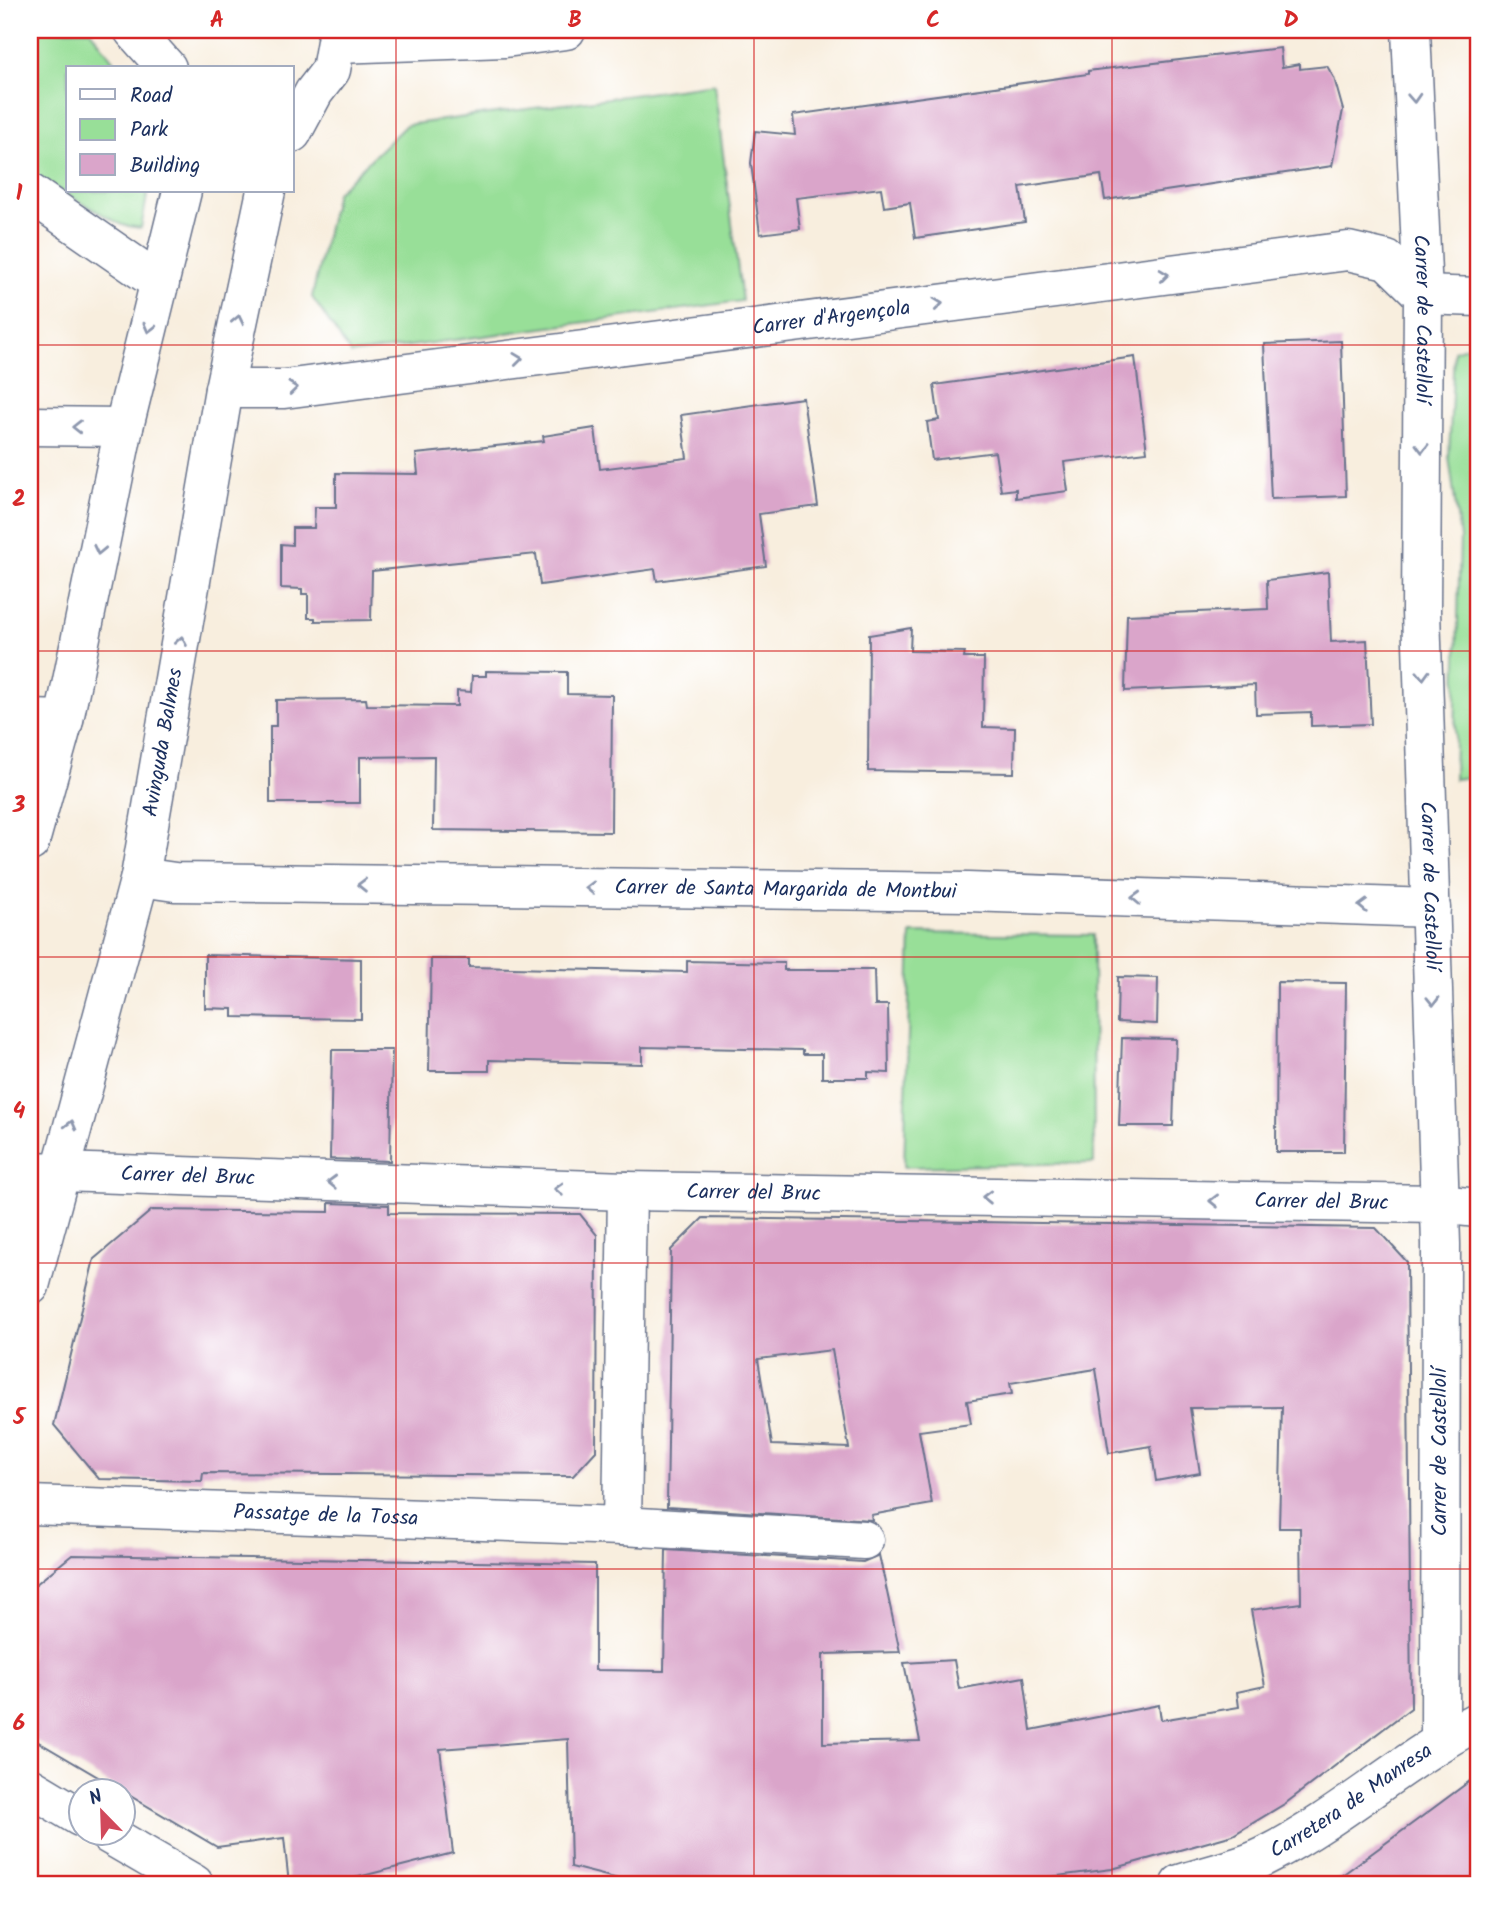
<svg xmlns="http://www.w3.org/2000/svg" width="1508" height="1914" viewBox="0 0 1508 1914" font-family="Kalam,sans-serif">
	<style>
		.green { fill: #98df98; stroke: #5a877b; stroke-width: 2 }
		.building { fill: #daa5ca; fill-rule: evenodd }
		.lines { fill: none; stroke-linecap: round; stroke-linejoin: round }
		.pedestrian-casing { stroke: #68728b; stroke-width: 41 }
		.minor-casing { stroke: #68728b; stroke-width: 41 }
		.tertiary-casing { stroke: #68728b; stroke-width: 41 }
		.pedestrian { stroke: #fff; stroke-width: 38 }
		.minor { stroke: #fff; stroke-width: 38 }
		.tertiary { stroke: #fff; stroke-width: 38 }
		.oneway { stroke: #8d97ae }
		.grid { fill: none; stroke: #d62828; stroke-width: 2; stroke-opacity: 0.55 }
		.labels { text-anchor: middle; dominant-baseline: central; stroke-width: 5; stroke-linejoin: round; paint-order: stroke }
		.street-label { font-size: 21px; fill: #1b2f5e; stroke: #fff }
		.neatline { fill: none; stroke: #d62828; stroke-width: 2.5 }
		.grid-label { font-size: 23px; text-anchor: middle; font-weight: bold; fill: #d62828 }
	</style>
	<rect width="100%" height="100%" fill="#fff"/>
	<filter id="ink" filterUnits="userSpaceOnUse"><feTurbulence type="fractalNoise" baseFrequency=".0143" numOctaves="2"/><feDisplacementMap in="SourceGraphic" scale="14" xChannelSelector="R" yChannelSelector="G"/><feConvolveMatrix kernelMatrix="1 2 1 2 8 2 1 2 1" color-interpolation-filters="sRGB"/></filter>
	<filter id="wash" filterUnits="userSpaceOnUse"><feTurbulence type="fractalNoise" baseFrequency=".00686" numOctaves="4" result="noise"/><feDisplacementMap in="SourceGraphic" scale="28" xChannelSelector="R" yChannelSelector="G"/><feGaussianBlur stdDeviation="1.57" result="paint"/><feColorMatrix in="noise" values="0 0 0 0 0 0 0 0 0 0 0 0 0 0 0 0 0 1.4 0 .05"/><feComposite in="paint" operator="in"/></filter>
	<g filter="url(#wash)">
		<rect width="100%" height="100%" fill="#f8eede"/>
		<!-- green -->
		<path class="green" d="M30,30h60l29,38h-51v123h80l-7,37 -19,-3 -92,-51z
			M714,84l28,217 -391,53 -39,-57 24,-104 70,-68z
			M1478,343v433l-24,3 6,-241 -11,-81 5,-106z
			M911,933l182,2 1,228 -190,4z"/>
		<g id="blocks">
			<!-- building -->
			<path class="building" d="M1280,48l2,19 18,-3v5l27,-3 7,12 9,32 -11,56 -227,34 -4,-25 -81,12 5,35 -110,16 -5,-35 -26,4 -3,-19 -85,10 4,31 -40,5 -9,-71 4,-32 40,4 -2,-20 295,-41v-3z
				M1341,341l5,155 -75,3 -7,-155z
				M1135,357l12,95 -83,10 4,29 -52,7v-9l-15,2 -6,-39 -63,8 -5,-38 12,-2 -5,-35z
				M803,398l15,108 -59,8 7,52 -109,15 -2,-12 -115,16 -4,-31 -164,17 -1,49 -56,1v-3h-7v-24h-6v-5l-21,-1v-44l11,1v-17h22l1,-21h21v-34l82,1 -2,-20 128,-13 -1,-5 52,-8 5,41 87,-11 -6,-43z
				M1328,572l3,70 36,-2 4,84 -60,2v-14l-55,2 -1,-29 -130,6 2,-76 141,-6 -1,-29z
				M911,628l-1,23 55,1 -1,6h20l-1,69 32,1 -1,45 -146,-2 1,-136z
				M486,671l81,1v22l45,1 -1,137 -178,-2 1,-74 -74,1v46h-90v-77h6v-26l90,-1 1,6 90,1v-15l14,1 1,-16h14z
				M205,955l156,4v60l-128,-2v-8l-28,-1z
				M431,959h38v8l218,5v-11l97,2v7h90l1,35h13l1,68 -21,-1v6h-46v-24h-19v-4l-161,-3v17l-153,-4v11h-60z
				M1118,977l40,1 -1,46 -40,-2z
				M1277,982l69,1 -2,169h-68z
				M1122,1038l54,1 -3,87h-54z
				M332,1050h60l-2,111 -60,-2z
				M329,1203l60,2v8l191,1 17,21 -1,216 -23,25 -370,-3 -1,8 -103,-2 -45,-54 40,-166 58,-49 177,2z
				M703,1218l673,10 31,34 4,446 -125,95 -53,32 -121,34 -118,15h-356l-67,-17 -3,-128 -128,10 13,104 -122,31h-42l-5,-46 -67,9 -187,-110v-148l42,-34 523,9v106l69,1 2,-121 197,12 16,-7 21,97 -77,2v89l97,-2 -16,-78 50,-3 5,29 65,-12 7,53 128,-25 2,15 78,-13 -2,-15 28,-6 -14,-76 50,-7 -1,-75h-21l3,-121 -92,1 10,65 -44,8 -5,-35 -42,7 -13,-84 -86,14 2,11 -45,7 4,23 -52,7 13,73 -61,11 1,5 -205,-13 4,-257zM832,1350l17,98 -77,-3 -14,-86z
				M1478,1775v109h-148l94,-69z"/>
		</g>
	</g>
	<g filter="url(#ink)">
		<use href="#blocks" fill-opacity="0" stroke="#68728b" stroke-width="2"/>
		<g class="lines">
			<defs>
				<path id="pedestrian" d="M30,193l130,90"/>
				<g id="minor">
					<path id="s1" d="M1411,30l12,265 -2,316 20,633 -1,496"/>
					<path d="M337,44l168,-6 61,-8"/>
					<path id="s2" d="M224,389h60l1064,-138 39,9 36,35 55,2"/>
					<path d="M30,426l94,1"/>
					<path d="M30,719l34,1"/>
					<path id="s3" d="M140,877l35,5 793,10 463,16"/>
					<path id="s4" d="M30,1171l597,20 811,13 40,4"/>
					<path id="s5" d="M30,1505l592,21 5,-335"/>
					<path d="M622,1526l242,14"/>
					<path d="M30,1787l50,30"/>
					<path d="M108,1834l86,50"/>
				</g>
				<g id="tertiary">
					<path d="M133,30l34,38"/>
					<path d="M292,133l22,-41 17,-22 7,-40"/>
					<path d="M30,842l34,-122 60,-293 58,-236"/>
					<path id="s6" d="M30,1286l110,-409 84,-488 42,-198"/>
					<path id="s7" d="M1180,1884c30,-10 64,-16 91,-31 73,-38 134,-95 207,-132"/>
				</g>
			</defs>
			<!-- pedestrian casing -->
			<use href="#pedestrian" class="pedestrian-casing"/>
			<!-- minor casing -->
			<use href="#minor" class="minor-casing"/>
			<!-- tertiary casing -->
			<use href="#tertiary" class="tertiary-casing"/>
			<!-- pedestrian -->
			<use href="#pedestrian" class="pedestrian"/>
			<!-- minor -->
			<use href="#minor" class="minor"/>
			<!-- tertiary -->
			<use href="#tertiary" class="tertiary"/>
		</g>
		<!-- one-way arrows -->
		<defs><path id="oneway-chevron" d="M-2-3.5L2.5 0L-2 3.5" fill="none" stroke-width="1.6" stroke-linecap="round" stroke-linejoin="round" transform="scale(1.75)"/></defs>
		<g class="oneway">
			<use href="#oneway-chevron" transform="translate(1414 98) rotate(87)"/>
			<use href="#oneway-chevron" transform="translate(1164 275) rotate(-7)"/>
			<use href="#oneway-chevron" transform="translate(938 304) rotate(-7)"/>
			<use href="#oneway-chevron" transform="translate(238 320) rotate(-78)"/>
			<use href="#oneway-chevron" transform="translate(149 328) rotate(104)"/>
			<use href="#oneway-chevron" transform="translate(518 359) rotate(-7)"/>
			<use href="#oneway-chevron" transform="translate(293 388) rotate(-6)"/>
			<use href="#oneway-chevron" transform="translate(77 427) rotate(-180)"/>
			<use href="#oneway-chevron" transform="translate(1422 448) rotate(90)"/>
			<use href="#oneway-chevron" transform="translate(99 550) rotate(102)"/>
			<use href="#oneway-chevron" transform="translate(181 641) rotate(-80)"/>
			<use href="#oneway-chevron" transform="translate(1423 675) rotate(88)"/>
			<use href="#oneway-chevron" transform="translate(362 885) rotate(-179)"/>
			<use href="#oneway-chevron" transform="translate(590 888) rotate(-179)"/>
			<use href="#oneway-chevron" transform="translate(1136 898) rotate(-178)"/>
			<use href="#oneway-chevron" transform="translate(1363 906) rotate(-178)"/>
			<use href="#oneway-chevron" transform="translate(1433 1001) rotate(89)"/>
			<use href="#oneway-chevron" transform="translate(71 1125) rotate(-75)"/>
			<use href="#oneway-chevron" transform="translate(332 1182) rotate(-178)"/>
			<use href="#oneway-chevron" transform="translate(559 1189) rotate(-178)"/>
			<use href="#oneway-chevron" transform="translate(987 1197) rotate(-179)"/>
			<use href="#oneway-chevron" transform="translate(1214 1201) rotate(-179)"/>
		</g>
	</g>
	<!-- grid -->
	<path class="grid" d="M396,30v1854M754,30v1854M1112,30v1854M30,345h1448M30,651h1448M30,957h1448M30,1263h1448M30,1569h1448"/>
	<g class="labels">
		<!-- street labels -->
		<g class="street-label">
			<text stroke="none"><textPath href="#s2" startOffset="612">Carrer d'Argençola</textPath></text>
			<text stroke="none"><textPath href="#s1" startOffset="289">Carrer de Castellolí</textPath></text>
			<text stroke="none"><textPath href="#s6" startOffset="560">Avinguda Balmes</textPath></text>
			<text stroke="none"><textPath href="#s1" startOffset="856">Carrer de Castellolí</textPath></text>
			<text stroke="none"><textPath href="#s3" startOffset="646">Carrer de Santa Margarida de Montbui</textPath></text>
			<text stroke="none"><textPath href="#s4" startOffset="158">Carrer del Bruc</textPath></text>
			<text stroke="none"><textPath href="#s4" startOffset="724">Carrer del Bruc</textPath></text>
			<text stroke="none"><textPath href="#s4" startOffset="1292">Carrer del Bruc</textPath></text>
			<text transform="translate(1440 1452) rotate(-90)">Carrer de Castellolí</text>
			<text stroke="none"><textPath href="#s5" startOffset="296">Passatge de la Tossa</textPath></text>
			<text stroke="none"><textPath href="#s7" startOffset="192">Carretera de Manresa</textPath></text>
		</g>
	</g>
	<!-- margin -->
	<rect width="1508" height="1914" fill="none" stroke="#fff" stroke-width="77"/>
	<!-- legend -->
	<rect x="66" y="66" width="228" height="126" fill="#ffffff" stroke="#a4acbf" stroke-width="2"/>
	<rect x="80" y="89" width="35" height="10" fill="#ffffff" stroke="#a4acbf" stroke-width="2"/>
	<text x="130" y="102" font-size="21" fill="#1b2f5e">Road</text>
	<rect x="80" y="119" width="35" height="21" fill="#98df98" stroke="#a4acbf" stroke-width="2"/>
	<text x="130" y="136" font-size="21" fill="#1b2f5e">Park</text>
	<rect x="80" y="154" width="35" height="21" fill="#daa5ca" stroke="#a4acbf" stroke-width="2"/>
	<text x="130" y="172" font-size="21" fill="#1b2f5e">Building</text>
	<!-- north arrow -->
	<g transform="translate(102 1812) rotate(337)"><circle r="33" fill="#ffffff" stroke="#a4acbf" stroke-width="2"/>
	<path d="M0-5L12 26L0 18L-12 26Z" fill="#d1495b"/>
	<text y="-10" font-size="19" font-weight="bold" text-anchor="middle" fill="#1b2f5e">N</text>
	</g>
	<rect x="38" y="38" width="1432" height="1838" class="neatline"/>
	<g class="grid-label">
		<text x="217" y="27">A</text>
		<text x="575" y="27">B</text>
		<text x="933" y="27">C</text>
		<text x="1291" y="27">D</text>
		<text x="19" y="200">1</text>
		<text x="19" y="506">2</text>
		<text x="19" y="812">3</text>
		<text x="19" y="1118">4</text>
		<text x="19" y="1424">5</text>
		<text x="19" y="1730">6</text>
	</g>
</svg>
